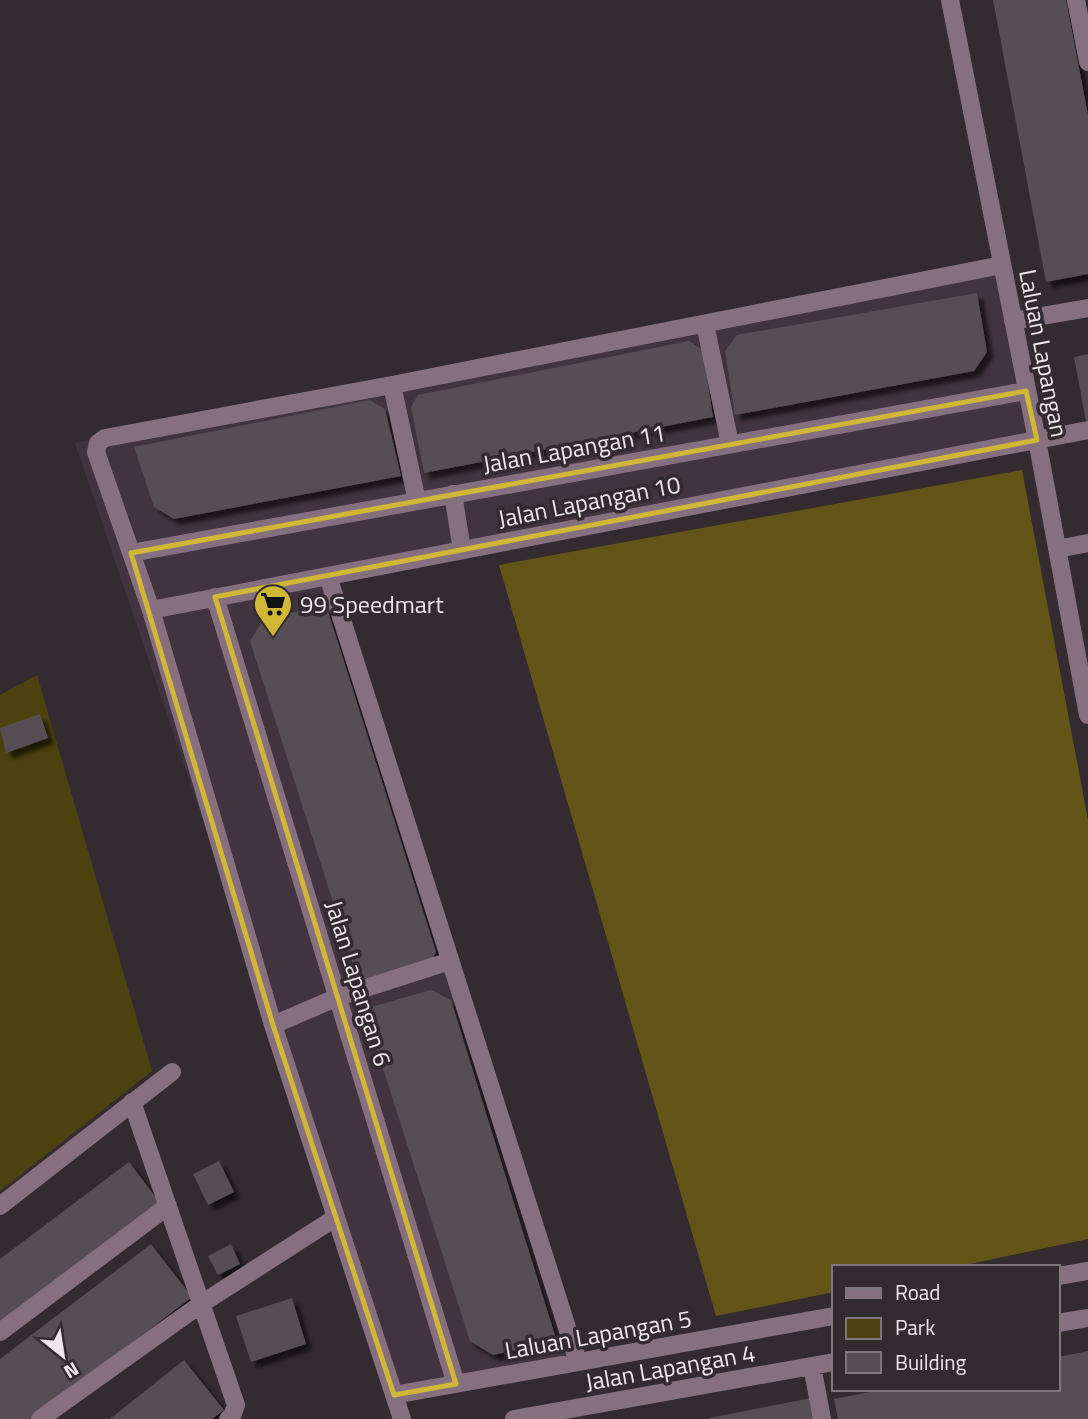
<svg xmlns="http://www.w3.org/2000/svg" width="1088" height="1419" viewBox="0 0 1088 1419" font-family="'Titillium Web',sans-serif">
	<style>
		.built { fill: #42343e }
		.green { fill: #4c420f }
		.forest { fill: #625517 }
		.building { fill: #574d54; filter: url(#shadow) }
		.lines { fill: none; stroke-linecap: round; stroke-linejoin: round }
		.minor { stroke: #867080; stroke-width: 18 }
		.marked { fill: none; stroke: #d1b736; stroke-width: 5; stroke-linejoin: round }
		.labels { text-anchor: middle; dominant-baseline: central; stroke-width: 7; stroke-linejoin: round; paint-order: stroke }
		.street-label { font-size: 24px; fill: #eee8ec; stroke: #342b31 }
		.poi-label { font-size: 24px; fill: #eee8ec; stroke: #342b31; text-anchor: start }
	</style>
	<defs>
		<filter id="shadow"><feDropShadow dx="6" dy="6" stdDeviation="2" flood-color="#0009"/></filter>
	</defs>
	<rect width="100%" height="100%" fill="#342b31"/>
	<!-- built -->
	<path class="built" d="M1005,263l32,177 -707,136 246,780 -178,38 -323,-951z"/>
	<!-- green -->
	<path class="green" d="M37,675l115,396 -152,120v-496z"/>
	<!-- forest -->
	<path class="forest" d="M1022,470l66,350v419l-132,28h-122v25l-118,24 -217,-751z"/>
	<!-- building -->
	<path class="building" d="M993,0h73l22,115v159l-42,8z
		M977,293l10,59 -13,19 -239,44 -10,-64 12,-16z
		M689,341l14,9 10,67 -289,56 -13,-66 7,-12z
		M1088,354v73h-1l-13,-70z
		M370,400l15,9 16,67 -227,43 -20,-12 -20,-60z
		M326,605l110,347 -8,15 -68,20 -110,-346 14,-22z
		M40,714l8,24 -42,15 -6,-25z
		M431,990l20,10 106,342 -64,13 -23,-14 -106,-332z
		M219,1161l15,31 -26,13 -15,-31z
		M129,1162l34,45 -163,122v-70z
		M151,1244l41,53 -160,122h-32v-60z
		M231,1244l9,20 -22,11 -10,-19z
		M292,1298l14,46 -55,18 -15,-46z
		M1088,1351v68h-250l-4,-20 52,-10h172v-32z
		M184,1360l40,50 -12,9h-102z
		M811,1398l4,21h-106v-1z"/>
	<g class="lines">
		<!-- minor -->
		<path class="minor" d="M950,0l87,440 51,275
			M1076,0l12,62
			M1013,321l75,-13
			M705,324l25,120
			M392,385l25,116
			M453,494l9,56
			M1057,549l31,-6
			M131,553l895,-162
			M328,576l250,786
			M215,597l241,787
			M151,610l937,-180
			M273,1025l65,-28 112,-36
			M132,1102l104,303 -4,11 -4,3
			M0,1206l172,-134
			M1058,1276l30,-5
			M1058,1323l30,-5
			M0,1332l168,-126
			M812,1366l10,53
			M394,1395l440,-79
			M40,1419l161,-115 134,-86
			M402,1419l-129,-394 -122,-415 -55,-158 2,-9 7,-5 287,-53 610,-120
			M514,1419l320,-57"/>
	</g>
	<!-- marked area -->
	<path class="marked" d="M1026,391l11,49 -822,157 241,787 -62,11 -121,-370 -142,-472z"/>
	<!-- icons -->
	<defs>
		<symbol id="supermarket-pin" viewBox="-11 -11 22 30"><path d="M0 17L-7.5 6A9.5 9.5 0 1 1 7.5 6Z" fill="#d1b736" stroke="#342b31"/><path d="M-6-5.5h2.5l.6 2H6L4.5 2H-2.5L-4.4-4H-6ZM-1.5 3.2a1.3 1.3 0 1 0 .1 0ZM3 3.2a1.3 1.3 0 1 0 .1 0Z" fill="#111"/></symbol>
	</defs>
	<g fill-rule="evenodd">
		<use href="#supermarket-pin" x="251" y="582" width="44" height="60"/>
	</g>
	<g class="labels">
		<!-- street labels -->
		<g class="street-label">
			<text transform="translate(1044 353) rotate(79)">Laluan Lapangan</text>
			<text transform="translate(574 448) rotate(-10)">Jalan Lapangan 11</text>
			<text transform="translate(589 501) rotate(-11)">Jalan Lapangan 10</text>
			<text transform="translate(359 983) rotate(73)">Jalan Lapangan 6</text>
			<text transform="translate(598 1334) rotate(-10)">Laluan Lapangan 5</text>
			<text transform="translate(670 1367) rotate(-10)">Jalan Lapangan 4</text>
		</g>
		<!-- poi labels -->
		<g class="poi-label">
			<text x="300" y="604">99 Speedmart</text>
		</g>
	</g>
	<!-- legend -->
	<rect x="832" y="1265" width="228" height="126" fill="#342b31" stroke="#7e777c" stroke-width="2"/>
	<rect x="846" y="1288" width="35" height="10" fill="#867080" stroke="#7e777c" stroke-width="2"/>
	<text x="895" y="1300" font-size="21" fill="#eee8ec">Road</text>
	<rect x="846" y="1318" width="35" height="21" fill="#4c420f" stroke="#7e777c" stroke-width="2"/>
	<text x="895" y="1335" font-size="21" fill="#eee8ec">Park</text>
	<rect x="846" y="1352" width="35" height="21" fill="#574d54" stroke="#7e777c" stroke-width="2"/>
	<text x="895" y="1370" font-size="21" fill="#eee8ec">Building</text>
	<!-- north arrow -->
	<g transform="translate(63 1356) rotate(150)" stroke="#342b31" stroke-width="5" paint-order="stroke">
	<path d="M0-5L12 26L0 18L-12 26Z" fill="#eee8ec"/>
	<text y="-10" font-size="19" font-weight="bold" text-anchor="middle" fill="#eee8ec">N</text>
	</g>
</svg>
